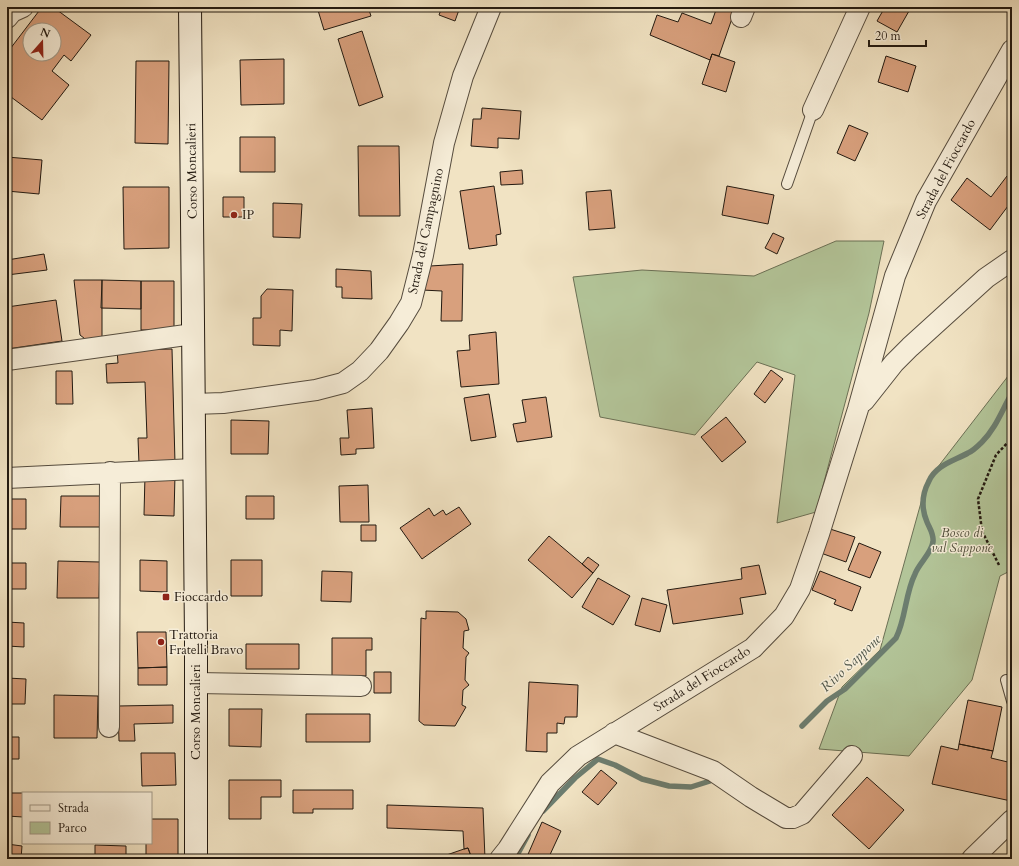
<svg xmlns="http://www.w3.org/2000/svg" width="1019" height="866" viewBox="0 0 1019 866" font-family="Cardo,serif">
	<style>
		.green { fill: #b3c599; stroke: #6b7055 }
		.lines { fill: none; stroke-linecap: round; stroke-linejoin: round }
		.stream { stroke: #6c7d6f; stroke-width: 5.5 }
		.building { fill: #d8a07d; stroke: #231a11; fill-rule: evenodd }
		.service-casing { stroke: #564c3e; stroke-width: 12 }
		.minor-casing { stroke: #564c3e; stroke-width: 22 }
		.secondary-casing { stroke: #231a11; stroke-width: 24 }
		.path { stroke: #231a11; stroke-width: 2.5; stroke-dasharray: 3 2; stroke-linecap: butt }
		.service { stroke: #f6edd8; stroke-width: 10 }
		.minor { stroke: #f6edd8; stroke-width: 20 }
		.secondary { stroke: #f6edd8; stroke-width: 22 }
		.poi-dot { fill: #8f2418; stroke: #f6edd8; stroke-width: 1.5 }
		.labels { text-anchor: middle; dominant-baseline: central; stroke-width: 3; stroke-linejoin: round; paint-order: stroke }
		.street-label { font-size: 13px; fill: #231a11; stroke: #f6edd8 }
		.poi-label { font-size: 13px; fill: #231a11; stroke: #f6edd8; text-anchor: start }
		.park-label { font-size: 13px; font-style: italic; fill: #4e4d3a; stroke: #f6edd8 }
		.water-label { font-size: 14px; font-style: italic; fill: #4d5448; stroke: #f6edd8 }
	</style>
	<rect width="100%" height="100%" fill="#f1e3c3"/>
	<filter id="stains"><feTurbulence type="fractalNoise" baseFrequency=".005" numOctaves="4"/><feColorMatrix values="0 0 0 0 .2 0 0 0 0 .09 0 0 0 0 .02 0 0 0 .5 -.17"/></filter>
	<radialGradient id="worn" r=".72"><stop offset=".6" stop-color="#630" stop-opacity="0"/><stop offset="1" stop-color="#630" stop-opacity=".3"/></radialGradient>
	<!-- green -->
	<path class="green" d="M836,241h48l-15,72 -53,199 -39,11 18,-148 -38,-13 -62,73 -95,-18 -27,-140 69,-7 112,6z
		M1012,371v199l-12,6 -28,104 -63,76 -90,-7 23,-62 38,-37 47,-169z"/>
	<g class="lines">
		<!-- stream -->
		<path class="stream" d="M802,726l25,-25 18,-12 51,-51c10,-20 9,-44 19,-64 4,-11 16,-20 18,-32 1,-8 -3,-13 -6,-20 -6,-14 -5,-28 2,-41 7,-16 25,-20 39,-28 5,-2 10,-7 14,-11 14,-14 20,-32 30,-49
			M543,811l32,-33 23,-19 17,6 27,14 27,7 22,1 19,-6
			M515,859l13,-24"/>
	</g>
	<!-- building -->
	<path class="building" d="M42,7h11l38,28 -20,26 -7,-6 -12,16 17,14 -27,35 -35,-26v-41zM30,30h24v24h-24z
		M317,7h51l3,9 -47,14z
		M442,7h18l-5,14 -16,-6z
		M717,7h19l-17,49 -7,-2 -2,6 -60,-25 7,-20 21,7 4,-9 29,11z
		M885,7h17l7,4 -12,21 -20,-11z
		M362,31l21,66 -24,9 -21,-67z
		M712,54l23,8 -9,30 -24,-8z
		M886,56l30,10 -8,26 -30,-10z
		M284,59v45l-43,1 -1,-45z
		M136,61h33l-1,83 -33,-1z
		M482,108l39,3 -2,28 -21,-1v10l-27,-2 2,-27h8z
		M849,125l19,8 -13,28 -18,-8z
		M240,137h35v35h-35z
		M358,146h41l1,70h-41z
		M7,157l35,3 -3,34 -32,-3z
		M522,170l1,14 -22,1 -1,-13z
		M1007,176l5,4v29l-4,-3 -18,24 -39,-30 16,-22 24,19z
		M494,186l7,48 -5,1 1,10 -28,4 -9,-58z
		M727,186l47,9 -6,29 -46,-9z
		M123,187h46v61l-45,1z
		M611,190l4,38 -26,2 -3,-38z
		M223,197h21v20h-21z
		M273,203l29,1 -2,34 -27,-1z
		M773,233l11,5 -7,16 -12,-6z
		M44,254l3,16 -40,5v-15z
		M463,264l-1,57h-21l1,-30 -20,-1 8,-24z
		M336,269l35,2 1,28 -30,-1v-11h-6z
		M74,280h28v60l-13,2 -9,-7z
		M102,280l39,1v28l-40,-1z
		M141,281h33v49h-33z
		M267,289l26,1 -1,41 -12,-1v16l-27,-1v-27h8v-22z
		M56,300l6,41 -55,8v-42z
		M496,332l3,52 -38,3 -4,-36 13,-1 -1,-15z
		M172,349l3,114 -36,1 -1,-26h9l-2,-56 -38,1 -1,-19 12,-1 -1,-13z
		M771,370l12,9 -18,24 -11,-9z
		M56,371h16l1,33h-17z
		M489,394l7,43 -25,4 -7,-43z
		M546,397l6,40 -35,5 -4,-18 13,-2 -4,-22z
		M372,408l2,40 -18,1v5l-15,1 -1,-17h9l-2,-28z
		M726,417l20,25 -24,20 -21,-25z
		M231,420l38,1 -1,33h-37z
		M145,475h30l-1,41 -30,-1z
		M368,485l1,37h-29l-1,-36z
		M61,496h40l-1,31h-40z
		M246,496h28v23h-28z
		M7,499h19v30h-19z
		M459,507l12,17 -49,35 -22,-31 29,-20 5,8 9,-6 3,5z
		M361,525h15v16h-15z
		M827,528l28,9 -9,25 -28,-10z
		M549,536l44,37 -21,25 -44,-38z
		M859,543l22,9 -11,26 -22,-8z
		M588,557l11,8 -6,8 -11,-9z
		M140,560l27,1v31l-27,-1z
		M231,560h31v36h-31z
		M58,561l42,1 -1,36h-42z
		M7,563h19v26h-19z
		M759,565l7,29 -26,4 3,16 -70,10 -6,-34 75,-11 -1,-11z
		M322,571l30,1 -1,30 -30,-1z
		M820,571l41,16 -9,24 -18,-7 2,-4 -24,-10z
		M598,578l32,18 -17,29 -31,-18z
		M642,598l25,7 -7,27 -25,-7z
		M426,611l32,1 8,7 3,11 -5,1 -1,17 6,5 -3,4 -1,23 4,5 -6,5 -1,15 4,2 -11,19 -31,-1 -5,-4 2,-103 5,1z
		M7,622l17,1v24l-17,-1z
		M137,632h29l1,35 -29,1z
		M332,638h40v12h-6v26h-34z
		M1012,643v16l-4,-1z
		M246,644h53v25h-53z
		M167,667v18h-29v-17z
		M374,672h17v21h-17z
		M7,678l19,1 -1,25h-18z
		M529,682l49,3 -1,32h-12l-1,7 -7,-1v10h-10v19l-21,-1z
		M54,695l44,1 -1,42h-43z
		M968,700l34,7 -9,44 -34,-7z
		M173,705v18l-39,1 1,17h-16l-1,-35z
		M229,709h33l-1,38 -32,-1z
		M306,714h64v28h-64z
		M7,737h12v22h-12z
		M959,744l34,7 -2,7 21,5 -1,38 -79,-17 9,-38 17,4z
		M141,753h34l1,32 -34,1z
		M601,770l16,13 -19,22 -16,-13z
		M867,777l37,33 -35,39 -37,-34z
		M229,780h52v17h-20v22h-32z
		M293,790h60v19h-40v4h-20z
		M7,793h16v24l-16,-1z
		M387,805l96,3 2,51h-13l-4,-11 -4,1 -1,-18 -76,-3z
		M151,819h27v40h-32v-16h5z
		M542,822l19,9 -13,28h-22z
		M7,844l15,2 -1,13h-14z
		M95,845l31,1v13l-31,-1z
		M468,848l4,11h-37l29,-10z
		M229,855h29v4h-29z"/>
	<g class="lines">
		<defs>
			<path id="service" d="M787,184l26,-74
				M1006,680l6,21"/>
			<path id="minor" d="M741,17l4,-10
				M7,18l5,-6 11,-5
				M813,110l47,-103
				M7,360l186,-26
				M864,401l30,-38 16,-16 76,-69 26,-18
				M193,404l30,-1 93,-13 27,-7 17,-12 19,-20 20,-28 12,-20 12,-48 21,-112 19,-67 28,-69
				M7,478l187,-9
				M197,683l164,3
				M109,727l1,-255
				M614,733l99,38 38,26 35,21h7l9,-4 50,-58
				M500,859l8,-10 42,-66 28,-27 175,-108 31,-32 16,-27 19,-55 39,-125 37,-133 31,-75 86,-151
				M972,859l40,-39"/>
			<path id="secondary" d="M190,7l6,633v219"/>
		</defs>
		<!-- service casing -->
		<use href="#service" class="service-casing"/>
		<!-- minor casing -->
		<use href="#minor" class="minor-casing"/>
		<!-- secondary casing -->
		<use href="#secondary" class="secondary-casing"/>
		<!-- path -->
		<path class="path" d="M999,565l-17,-34 -4,-32 18,-44 16,-17"/>
		<!-- service -->
		<use href="#service" class="service"/>
		<!-- minor -->
		<use href="#minor" class="minor"/>
		<!-- secondary -->
		<use href="#secondary" class="secondary"/>
	</g>
	<!-- markers -->
	<g class="poi-dot">
		<circle cx="234" cy="215" r="4"/>
		<rect x="162" y="593" width="8" height="8" rx="2"/>
		<circle cx="161" cy="642" r="4"/>
	</g>
	<g class="labels">
		<!-- street labels -->
		<g class="street-label">
			<text transform="translate(946 169) rotate(-62)">Strada del Fioccardo</text>
			<text transform="translate(192 171) rotate(-91)">Corso Moncalieri</text>
			<text transform="translate(426 231) rotate(-78)">Strada del Campagnino</text>
			<text transform="translate(702 679) rotate(-32)">Strada del Fioccardo</text>
			<text transform="translate(196 712) rotate(-90)">Corso Moncalieri</text>
		</g>
		<!-- poi labels -->
		<g class="poi-label">
			<text x="242" y="215">IP</text>
			<text x="174" y="597">Fioccardo</text>
			<text x="169" y="635">Trattoria<tspan x="169" dy="15">Fratelli Bravo</tspan></text>
		</g>
		<!-- park labels -->
		<g class="park-label">
			<text x="962" y="533">Bosco di<tspan x="962" dy="15">val Sappone</tspan></text>
		</g>
		<!-- water labels -->
		<g class="water-label">
			<text transform="translate(851 663) rotate(-43)">Rivo Sappone</text>
		</g>
	</g>
	<!-- margin -->
	<rect width="1019" height="866" fill="none" stroke="#f1e3c3" stroke-width="24"/>
	<rect x="8" y="8" width="1003" height="850" fill="none" stroke="#231a11" stroke-width="2"/>
	<rect x="12" y="12" width="995" height="842" fill="none" stroke="#231a11"/>
	<!-- legend -->
	<rect x="22" y="792" width="130" height="52" fill="#f6edd8" stroke="#a29988"/>
	<rect x="30" y="805" width="20" height="6" fill="#f6edd8" stroke="#a29988"/>
	<text x="58" y="812" font-size="12" fill="#231a11">Strada</text>
	<rect x="30" y="822" width="20" height="12" fill="#b3c599" stroke="#a29988"/>
	<text x="58" y="832" font-size="12" fill="#231a11">Parco</text>
	<!-- north arrow -->
	<g transform="translate(42 42) rotate(20)"><circle r="19" fill="#f6edd8" stroke="#a29988"/>
	<path d="M0-3L7 15L0 10L-7 15Z" fill="#8f2418"/>
	<text y="-6" font-size="11" font-weight="bold" text-anchor="middle" fill="#231a11">N</text>
	</g>
	<!-- scale -->
	<path d="M869 40v6h57v-6" fill="none" stroke="#231a11" stroke-width="2"/>
	<text x="875" y="40" font-size="12" fill="#231a11" stroke="#f6edd8" stroke-width="3" paint-order="stroke">20 m</text>
	<rect width="100%" height="100%" filter="url(#stains)"/>
	<rect width="100%" height="100%" fill="url(#worn)"/>
</svg>
